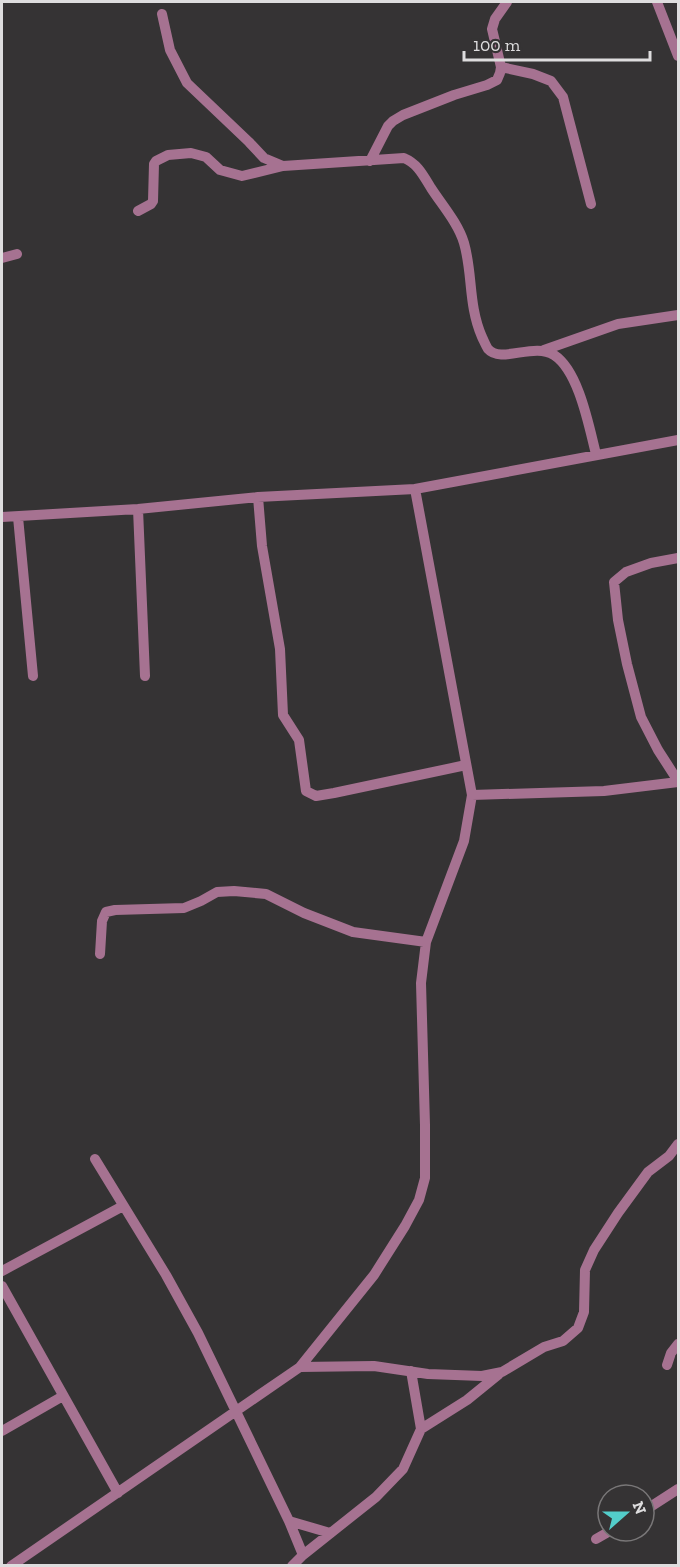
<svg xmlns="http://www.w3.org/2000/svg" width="680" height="1567" viewBox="0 0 680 1567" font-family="'Zilla Slab',serif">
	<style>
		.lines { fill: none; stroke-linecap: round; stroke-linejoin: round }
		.minor { stroke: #a67291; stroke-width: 10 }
	</style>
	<rect width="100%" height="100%" fill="#353334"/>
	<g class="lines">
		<!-- minor -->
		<path class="minor" d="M657,2l21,54
			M162,14l8,36 17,33 62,59 15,16 19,8 121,-8c14,6 19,17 27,30 11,17 27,35 33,55 9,31 4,62 18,94 2,4 4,9 6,12 13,15 46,-7 66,6 25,16 35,72 42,99
			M501,67l32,7 18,7 12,16 28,107
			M370,161l18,-35 5,-5 10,-6 51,-20 33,-10 10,-5 3,-7 1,-6 -9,-38 3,-10 12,-17
			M138,211l13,-7 2,-3 1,-37 2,-3 12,-6 23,-2 15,4 14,13 22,6 41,-10
			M2,258l15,-4
			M544,350l74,-26 60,-9
			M258,497l4,49 18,103 3,66 16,25 7,51 10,5 18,-3 132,-28
			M138,509l7,167
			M2,517l136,-8 120,-12 157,-8 263,-49
			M18,517l15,159
			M678,558l-27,5 -25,9 -12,10 4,38 9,44 14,53 17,33 20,31
			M472,795l132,-4 74,-9
			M100,954l2,-33 4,-9 9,-2 69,-2 17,-7 16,-9 17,-1 32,3 38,19 49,19 73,10
			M95,1159l71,116 32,58 91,188 14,34 -11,11
			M2,1271l121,-65
			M2,1286l116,207
			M667,1365l4,-12 7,-9
			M300,1367l74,-1 54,8 54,2 20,-4 42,-25 19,-6 15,-13 6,-16 1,-42 9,-20 24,-37 30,-41 21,-16 9,-12
			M411,1371l10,58
			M2,1431l61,-35
			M644,1511l34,-22
			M289,1521l41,12
			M596,1539l14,-8
			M303,1555l73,-58 27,-28 18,-40 46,-29 32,-26
			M11,1566l289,-199 74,-92 31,-49 14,-26 6,-22v-53l-4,-142 5,-41 38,-101 8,-46 -57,-306"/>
	</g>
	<!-- border -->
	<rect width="680" height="1567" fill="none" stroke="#deddde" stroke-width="6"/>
	<!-- north arrow -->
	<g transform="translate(626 1513) rotate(69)"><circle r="28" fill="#353334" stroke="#797778" stroke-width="1.5"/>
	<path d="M0-4.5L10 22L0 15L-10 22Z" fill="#53cdca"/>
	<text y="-9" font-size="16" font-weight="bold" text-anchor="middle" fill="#deddde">N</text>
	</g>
	<!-- scale -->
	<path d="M464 51v9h186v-9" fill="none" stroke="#deddde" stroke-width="3"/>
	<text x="473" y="51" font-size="18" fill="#deddde" stroke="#353334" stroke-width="4.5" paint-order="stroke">100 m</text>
</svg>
